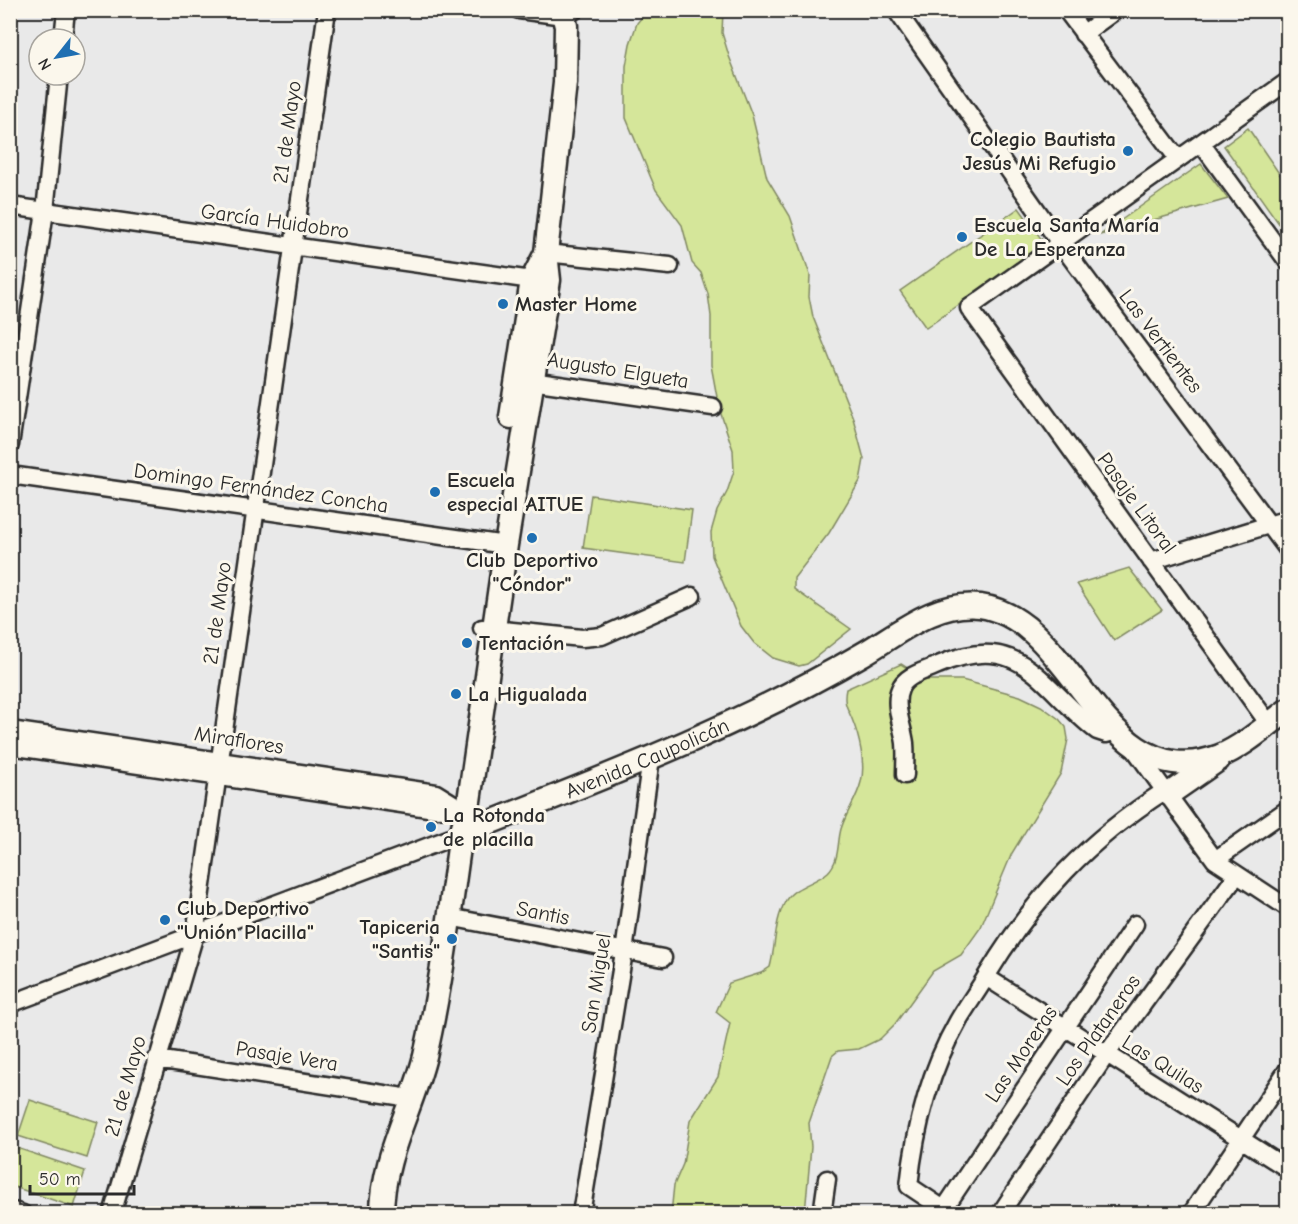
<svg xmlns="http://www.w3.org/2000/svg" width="1298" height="1224" viewBox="0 0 1298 1224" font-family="'Comic Neue',sans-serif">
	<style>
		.green { fill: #d5e69a; stroke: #808862; stroke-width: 1.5 }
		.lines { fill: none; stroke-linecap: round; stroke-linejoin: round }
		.street-casing { stroke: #2b2b2b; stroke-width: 21 }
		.secondary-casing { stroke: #2b2b2b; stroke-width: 27 }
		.street { stroke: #fbf7ec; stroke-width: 16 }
		.secondary { stroke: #fbf7ec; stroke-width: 22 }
		.poi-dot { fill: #1f6fb2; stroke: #fbf7ec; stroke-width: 2 }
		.labels { text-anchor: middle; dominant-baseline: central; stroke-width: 6; stroke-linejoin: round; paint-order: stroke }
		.street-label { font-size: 21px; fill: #2b2b2b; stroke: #fbf7ec }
		.poi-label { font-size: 21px; font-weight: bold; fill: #2b2b2b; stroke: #fbf7ec; text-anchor: start }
	</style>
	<rect width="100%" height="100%" fill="#e9e9e9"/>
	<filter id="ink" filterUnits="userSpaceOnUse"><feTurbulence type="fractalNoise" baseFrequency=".0167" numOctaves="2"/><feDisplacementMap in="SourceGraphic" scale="12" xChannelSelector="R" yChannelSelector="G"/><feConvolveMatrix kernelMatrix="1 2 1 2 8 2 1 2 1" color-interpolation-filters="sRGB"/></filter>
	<g filter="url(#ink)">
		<!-- green -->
		<path class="green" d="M647,11h76l-1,22 7,23 23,59 15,63 23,38 13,38 7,21 -1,22 4,20 40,101 11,41 -4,22 -31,52 -35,45v11l57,40 -44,35 -8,2 -26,-8 -19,-15 -13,-17 -29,-70 -1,-24 6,-21 10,-19 7,-21 -1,-21 -14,-42 -8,-43v-49l-3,-22 -7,-21 -9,-10 -10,-38 -26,-35 -30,-72v-52l4,-22 7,-21z
			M1248,128l39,57v50l-63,-89z
			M1201,164l27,35 -128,36z
			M1019,208l26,36 -119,84 -26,-37z
			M591,495l101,15 -7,52 -102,-14z
			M1129,568l33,42 -48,31 -37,-57z
			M901,664l25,16h36l58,16 21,10 18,13 7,8 2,12 -7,34 -49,80 -31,74 -20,28 -28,16 -38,53 -15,15 -21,10 -21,2 -6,5 -23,67 2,24 -6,66 -134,1 3,-29 9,-21 7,-43 28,-44 12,-54 -14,-11 13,-29 32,-10 9,-6c6,-22 4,-46 16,-67 9,-14 30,-17 42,-28 12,-12 9,-29 13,-43 5,-17 16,-30 20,-47 5,-18 -2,-46 -9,-63 -5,-12 -9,-16 -6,-30z
			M30,1100l68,22 -11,36 -69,-22z
			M17,1148l68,23 -11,36 -63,-21v-18z"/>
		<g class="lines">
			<defs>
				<path id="street" d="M519,10l45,6 11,-6
					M896,10l164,233 228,307
					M1066,10l112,149
					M1083,34l33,-24
					M63,39l3,-29
					M1201,143l87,119
					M10,206l522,74
					M546,253l124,13
					M524,380l189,27
					M10,445l35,-234 14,-136
					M10,475l496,70
					M1151,561l137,-42
					M482,628l100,10 20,-2 90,-40
					M1269,724l-300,-416 319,-227
					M10,730l426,63 21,13
					M10,746l425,63 33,-1
					M1133,747l82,113 73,48
					M905,775c0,-10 1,-21 0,-32 -2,-16 -12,-39 -5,-54 5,-14 25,-18 38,-24 84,-36 101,21 159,66l9,3 11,-3
					M1215,860l73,-51
					M449,917l214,41
					M986,977l302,192
					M10,1004l451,-170
					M156,1059l254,39
					M944,1209l191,-285
					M10,1210l13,4
					M112,1214l83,-280 132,-924
					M581,1214l43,-262 27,-194
					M822,1214l5,-35
					M951,1214l-42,-28c6,-58 20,-114 49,-165 9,-16 20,-30 29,-46 48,-79 101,-135 179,-185
					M1000,1214l106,-159 130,-179
					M1191,1214l97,-145"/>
				<g id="secondary">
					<path d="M511,417l21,-137 14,-27"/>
					<path d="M1169,794l49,-34"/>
					<path id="s1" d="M461,834c136,-54 275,-106 402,-180 36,-21 72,-53 117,-48 97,13 121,194 240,150 24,-10 46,-30 68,-46"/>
					<path d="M382,1214c0,-57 30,-105 43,-158 17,-73 25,-148 36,-222l7,-26 38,-263 43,-265 -3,-27 19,-170 1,-57 -4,-16"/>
				</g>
			</defs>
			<!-- street casing -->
			<use href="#street" class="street-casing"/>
			<!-- secondary casing -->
			<use href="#secondary" class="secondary-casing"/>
			<!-- street -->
			<use href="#street" class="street"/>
			<!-- secondary -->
			<use href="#secondary" class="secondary"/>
		</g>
	</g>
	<!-- markers -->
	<g class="poi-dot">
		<circle cx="1128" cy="151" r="6"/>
		<circle cx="962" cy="237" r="6"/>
		<circle cx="503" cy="304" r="6"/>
		<circle cx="435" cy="492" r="6"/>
		<circle cx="532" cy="538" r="6"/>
		<circle cx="467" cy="643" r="6"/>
		<circle cx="456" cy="694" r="6"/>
		<circle cx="431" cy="827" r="6"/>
		<circle cx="165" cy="920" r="6"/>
		<circle cx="452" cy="939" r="6"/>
	</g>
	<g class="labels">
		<!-- street labels -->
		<g class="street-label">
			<text transform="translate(287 132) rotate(-82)">21 de Mayo</text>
			<text transform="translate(275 221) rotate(8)">García Huidobro</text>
			<text transform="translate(1161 341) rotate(53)">Las Vertientes</text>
			<text transform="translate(618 370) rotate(9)">Augusto Elgueta</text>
			<text transform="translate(261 488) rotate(8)">Domingo Fernández Concha</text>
			<text transform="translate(1137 503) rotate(54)">Pasaje Litoral</text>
			<text transform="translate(217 613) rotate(-82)">21 de Mayo</text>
			<text transform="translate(239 740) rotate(9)">Miraflores</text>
			<text stroke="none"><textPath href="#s1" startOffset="201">Avenida Caupolicán</textPath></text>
			<text transform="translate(543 913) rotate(11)">Santis</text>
			<text transform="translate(596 983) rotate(-81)">San Miguel</text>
			<text transform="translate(1098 1030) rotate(-55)">Los Plataneros</text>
			<text transform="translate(1021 1054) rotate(-56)">Las Moreras</text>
			<text transform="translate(287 1056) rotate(9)">Pasaje Vera</text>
			<text transform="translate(1163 1064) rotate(32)">Las Quilas</text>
			<text transform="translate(125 1086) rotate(-74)">21 de Mayo</text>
		</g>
		<!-- poi labels -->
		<g class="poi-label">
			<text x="1116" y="139" text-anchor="end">Colegio Bautista<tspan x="1116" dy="24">Jesús Mi Refugio</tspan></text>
			<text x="974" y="225">Escuela Santa María<tspan x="974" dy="24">De La Esperanza</tspan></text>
			<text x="515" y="304">Master Home</text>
			<text x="447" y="480">Escuela<tspan x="447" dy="24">especial AITUE</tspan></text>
			<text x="532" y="560" text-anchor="middle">Club Deportivo<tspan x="532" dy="24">"Cóndor"</tspan></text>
			<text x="479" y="643">Tentación</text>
			<text x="468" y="694">La Higualada</text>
			<text x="443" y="815">La Rotonda<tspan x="443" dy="24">de placilla</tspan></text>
			<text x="177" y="908">Club Deportivo<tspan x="177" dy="24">"Unión Placilla"</tspan></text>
			<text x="440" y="927" text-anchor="end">Tapiceria<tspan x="440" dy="24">"Santis"</tspan></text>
		</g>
	</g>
	<!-- margin -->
	<rect width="1298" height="1224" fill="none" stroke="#fbf7ec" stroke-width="36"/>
	<rect x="18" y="18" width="1262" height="1188" fill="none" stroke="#2b2b2b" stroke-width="2" filter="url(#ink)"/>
	<!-- north arrow -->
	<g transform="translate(57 57) rotate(239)"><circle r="28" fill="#fbf7ec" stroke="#a8a59f" stroke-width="1.5"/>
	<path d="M0-4.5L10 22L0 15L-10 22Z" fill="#1f6fb2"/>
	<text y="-9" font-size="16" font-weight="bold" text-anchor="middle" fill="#2b2b2b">N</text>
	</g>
	<!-- scale -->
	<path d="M30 1185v9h104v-9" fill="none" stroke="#2b2b2b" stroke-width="3"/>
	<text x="39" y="1185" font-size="18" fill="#2b2b2b" stroke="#fbf7ec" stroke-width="4.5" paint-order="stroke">50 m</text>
</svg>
